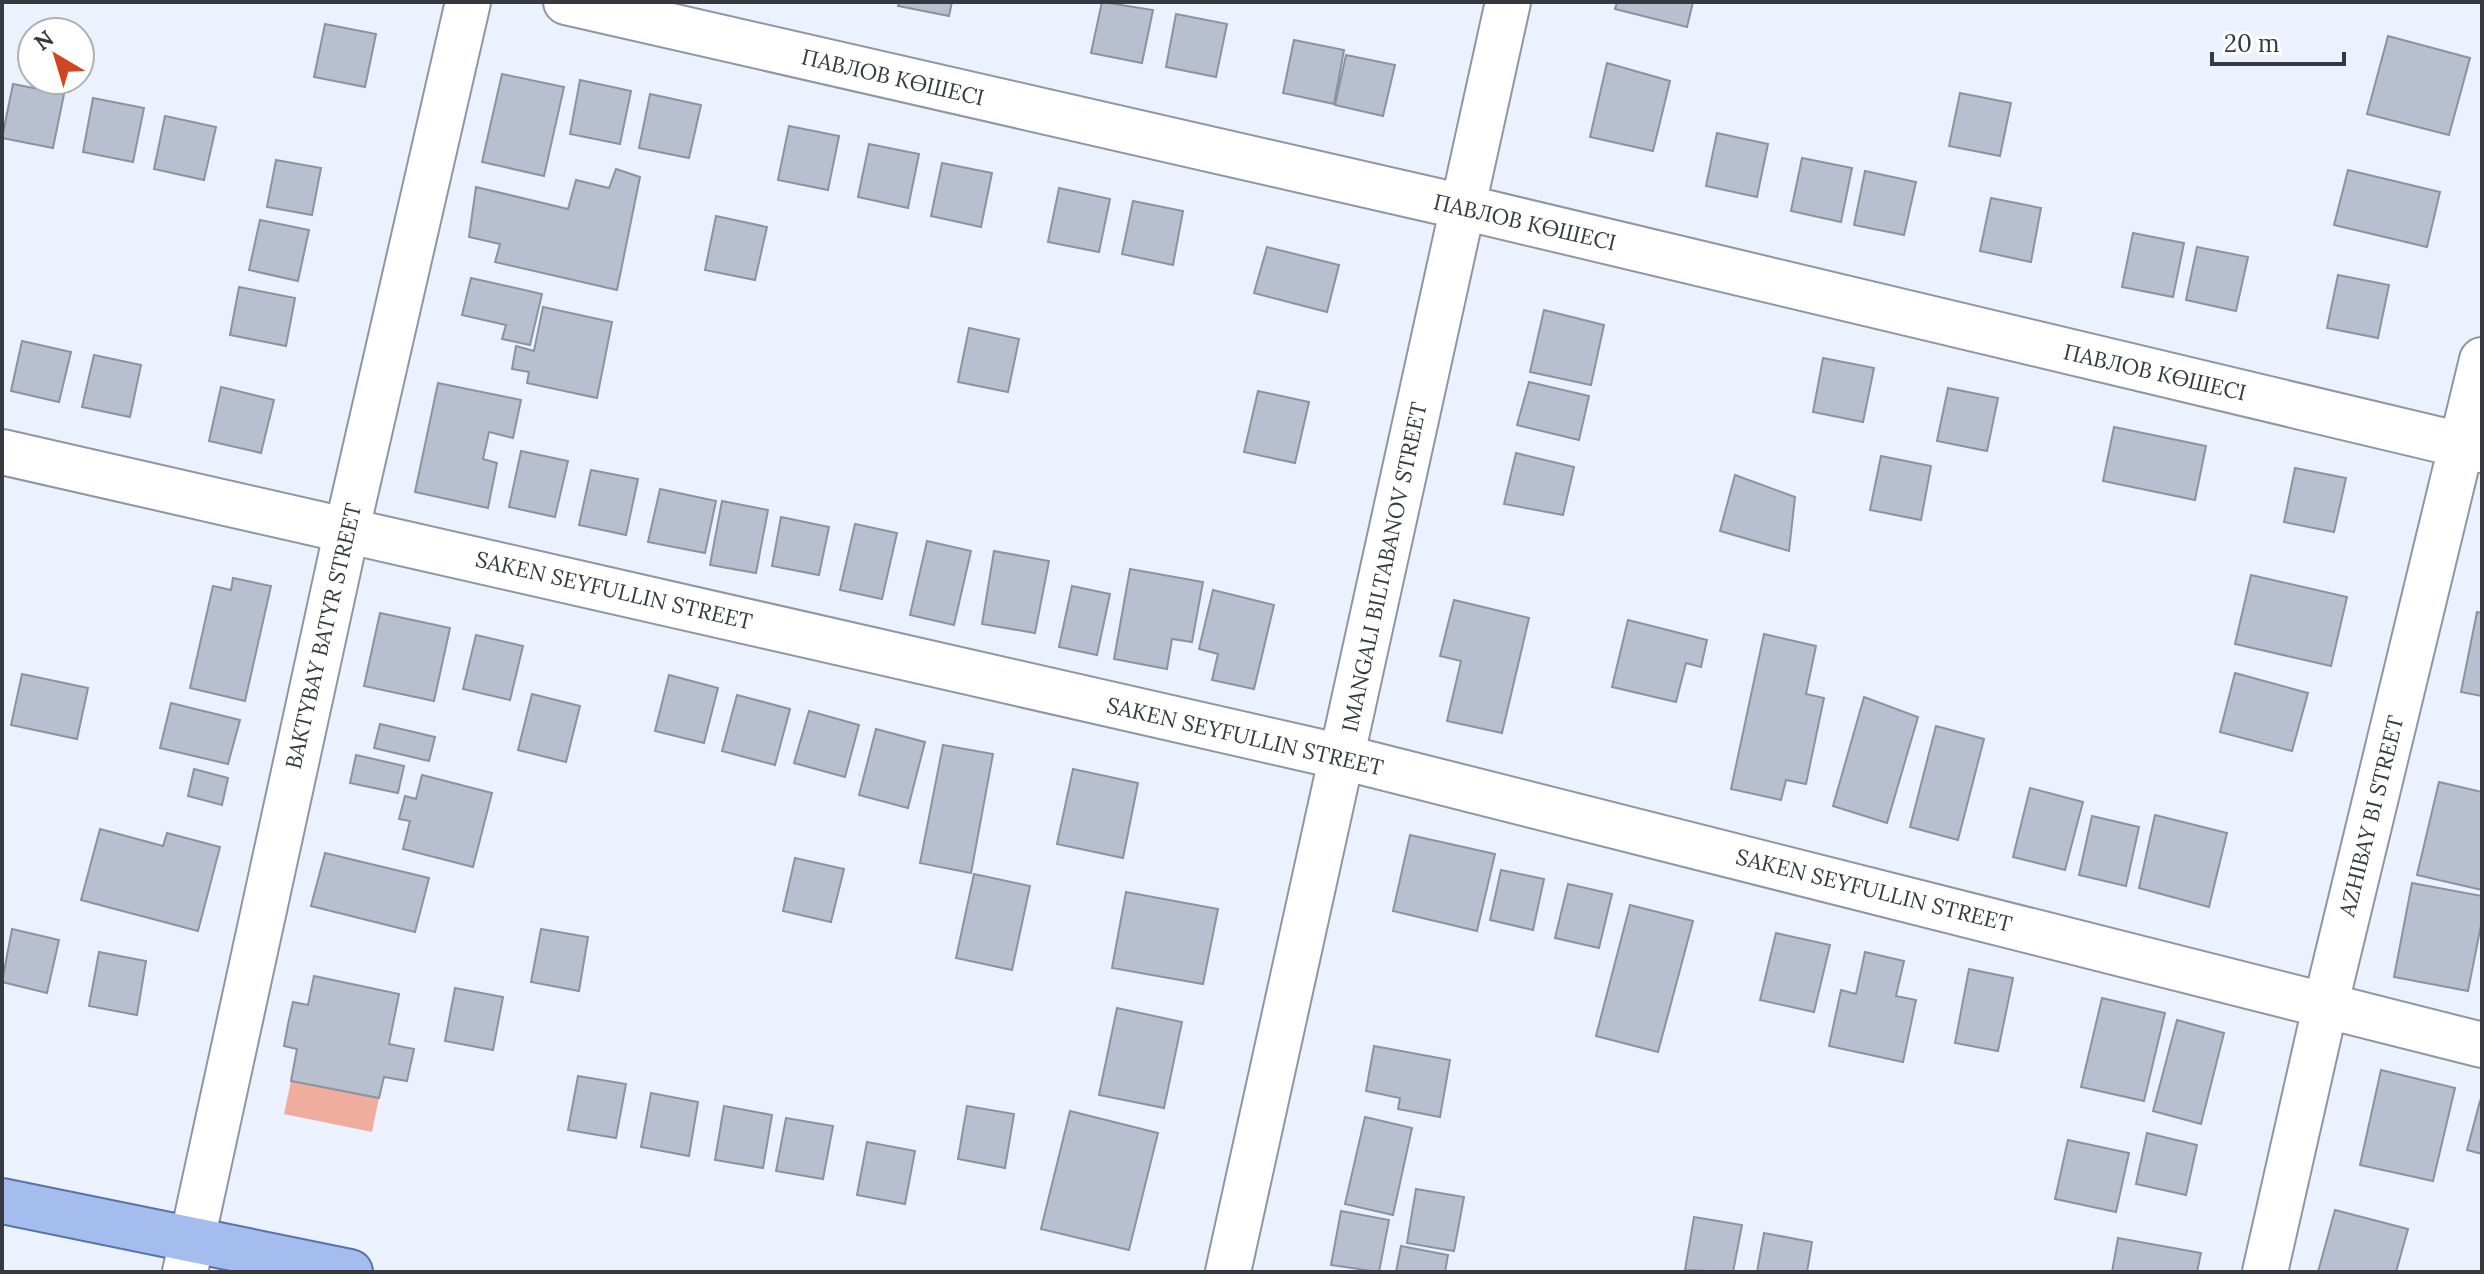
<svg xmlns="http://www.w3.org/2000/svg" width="2484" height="1274" viewBox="0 0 2484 1274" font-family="Lora,serif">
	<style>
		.green { fill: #efae9d }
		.building { fill: #b8bfce; stroke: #8b92a0; stroke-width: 2 }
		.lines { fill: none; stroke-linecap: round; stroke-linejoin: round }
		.minor-casing { stroke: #8e95a3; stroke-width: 48 }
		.major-casing { stroke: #5771a9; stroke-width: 48 }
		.minor { stroke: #fff; stroke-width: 44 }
		.major { stroke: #a5bcee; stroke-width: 44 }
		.labels { text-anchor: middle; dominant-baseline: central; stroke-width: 7; stroke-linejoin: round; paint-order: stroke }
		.street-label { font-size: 22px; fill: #36393f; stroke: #fff }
	</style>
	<rect width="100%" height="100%" fill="#ebf1fd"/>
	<!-- green -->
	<path class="green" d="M291,1081l88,17 -7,34 -88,-18z"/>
	<!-- building -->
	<path class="building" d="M899,2h53l-3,14 -51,-10z
		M1102,2l51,8 -11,53 -51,-10z
		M1617,2h76l-6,25 -72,-18z
		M1176,14l51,10 -11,53 -50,-10z
		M325,24l51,10 -11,53 -51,-10z
		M2388,36l82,22 -21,77 -82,-21z
		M1294,40l50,10 -10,54 -51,-11z
		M1346,55l49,10 -12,51 -48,-11z
		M1607,63l63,18 -17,70 -63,-14z
		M502,74l62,13 -20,89 -62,-14z
		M580,80l51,11 -11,53 -50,-10z
		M13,84l51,10 -11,54 -51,-10z
		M1960,93l51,10 -11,53 -51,-10z
		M650,94l51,11 -12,53 -50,-10z
		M93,98l51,10 -11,54 -50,-10z
		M165,116l51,11 -12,53 -50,-11z
		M789,126l50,10 -11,54 -50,-10z
		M1717,133l51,11 -11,53 -51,-11z
		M869,144l50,10 -11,54 -50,-11z
		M1802,158l50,10 -11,54 -50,-11z
		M276,160l45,8 -9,47 -45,-8z
		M942,163l50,10 -11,54 -50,-11z
		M616,169l24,8 -23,113 -122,-28 5,-18 -31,-7 7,-50 92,22 8,-29 33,8z
		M2348,170l92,22 -13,55 -93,-22z
		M1865,171l51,11 -12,53 -50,-10z
		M1059,188l51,11 -11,53 -51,-10z
		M1991,198l50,10 -10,54 -51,-11z
		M1133,201l50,10 -10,54 -51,-11z
		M716,216l51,11 -12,53 -50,-10z
		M260,220l49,10 -11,51 -49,-11z
		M2133,233l51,10 -11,54 -51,-10z
		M1267,247l72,18 -12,47 -73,-19z
		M2197,247l51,10 -12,54 -50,-11z
		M2338,275l51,10 -11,53 -51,-10z
		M471,278l71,16 -12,51 -28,-6 4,-14 -44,-10z
		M239,287l56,11 -9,48 -56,-11z
		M543,307l69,15 -15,76 -70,-15 2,-11 -17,-3 4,-23 18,5z
		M1544,310l60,15 -13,60 -61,-13z
		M969,328l50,11 -11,53 -50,-10z
		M22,341l49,11 -12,50 -48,-11z
		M94,355l47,10 -11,52 -48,-10z
		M1823,358l51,10 -11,54 -50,-10z
		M1529,382l60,14 -10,44 -62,-15z
		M438,383l83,17 -8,38 -24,-6 -6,27 14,4 -9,45 -73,-16z
		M221,387l53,13 -13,53 -52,-12z
		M1948,388l50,10 -11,53 -50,-10z
		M1258,391l51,11 -14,61 -51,-11z
		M2114,427l92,19 -11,54 -92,-19z
		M521,451l47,10 -13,56 -46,-10z
		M1516,453l58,14 -11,48 -59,-11z
		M1881,456l50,10 -10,54 -51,-10z
		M2295,468l51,10 -12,54 -50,-10z
		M591,470l47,9 -12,56 -47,-10z
		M1735,475l60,22 -6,54 -69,-20z
		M660,489l56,12 -11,52 -57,-11z
		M722,501l46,9 -12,63 -46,-8z
		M781,517l48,10 -10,48 -47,-9z
		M855,524l42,9 -15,66 -42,-9z
		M927,541l44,10 -17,74 -44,-10z
		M994,551l55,10 -14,72 -53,-9z
		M1130,569l73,13 -11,60 -20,-3 -5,30 -53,-10z
		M2251,575l96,22 -16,69 -96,-22z
		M233,578l38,8 -26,115 -55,-13 23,-102 18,4z
		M1072,586l38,8 -13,61 -38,-8z
		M1213,590l61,15 -20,84 -42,-9 6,-26 -19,-5z
		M1454,600l75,18 -27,115 -55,-12 14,-60 -21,-5z
		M2477,612l5,1v83l-21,-4z
		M380,613l70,15 -16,73 -70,-15z
		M1628,620l79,20 -6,27 -15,-4 -10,39 -64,-15z
		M1764,634l52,12 -10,48 18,4 -18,86 -20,-4 -5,20 -50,-11z
		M476,635l47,11 -13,54 -47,-11z
		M2235,673l73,20 -16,58 -72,-19z
		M22,674l66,14 -11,51 -66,-14z
		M669,675l49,13 -14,55 -49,-12z
		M532,694l48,12 -14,56 -48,-12z
		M737,695l53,14 -15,56 -53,-14z
		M1864,697l54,20 -31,106 -54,-17z
		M171,703l69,17 -12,44 -68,-16z
		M809,711l50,14 -14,52 -51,-14z
		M380,724l55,13 -6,24 -55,-13z
		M1936,726l48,13 -26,101 -48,-13z
		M876,729l49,13 -17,66 -49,-13z
		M943,745l50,9 -22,119 -51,-10z
		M356,755l48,11 -6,27 -48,-10z
		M194,769l34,9 -6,27 -34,-9z
		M1073,769l65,14 -15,75 -66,-14z
		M422,775l70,18 -19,74 -70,-18 7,-28 -11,-2 6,-23 11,3z
		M2439,782l43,10v98l-65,-15z
		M2030,788l53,14 -18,68 -52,-13z
		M2155,815l72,18 -18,74 -70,-19z
		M2092,816l47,11 -13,59 -47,-11z
		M100,829l63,17 4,-13 53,14 -22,84 -117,-31z
		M1410,835l85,19 -18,77 -84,-20z
		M325,853l104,25 -14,54 -104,-26z
		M795,858l49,11 -13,53 -48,-11z
		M1501,870l43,9 -11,51 -43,-10z
		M974,874l56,12 -18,84 -56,-12z
		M2412,883l70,13v24l-14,71 -74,-14z
		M1568,884l44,10 -13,54 -44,-10z
		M1126,892l92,17 -15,75 -91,-16z
		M1630,905l63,16 -35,131 -62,-16z
		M12,929l47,11 -12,53 -45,-11z
		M541,929l47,8 -9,54 -48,-9z
		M1776,933l54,12 -16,67 -54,-12z
		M99,952l47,9 -9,54 -48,-9z
		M1865,952l39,9 -8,35 20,4 -13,62 -74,-16 12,-56 15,4z
		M1969,969l44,9 -15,73 -43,-8z
		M314,976l85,18 -10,50 25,5 -7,32 -23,-4 -5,21 -88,-17 6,-32 -13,-3 4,-22 5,-22 15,3z
		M455,988l48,9 -10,53 -48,-9z
		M2102,998l63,15 -21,88 -63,-14z
		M1117,1008l65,14 -18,86 -65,-13z
		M2177,1020l47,13 -23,91 -48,-13z
		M1374,1046l76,14 -10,57 -42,-8 2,-11 -34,-7z
		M2381,1070l74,18 -22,93 -73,-16z
		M578,1076l48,8 -10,54 -48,-8z
		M651,1093l47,9 -9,54 -48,-9z
		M2480,1101l2,1v52l-15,-4z
		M724,1106l48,9 -9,53 -48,-8z
		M967,1106l47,8 -9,54 -47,-9z
		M1070,1111l88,22 -29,117 -88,-21z
		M1365,1117l47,11 -19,87 -48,-11z
		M786,1118l47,8 -10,53 -47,-8z
		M2147,1133l50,12 -11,50 -50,-11z
		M2068,1140l61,13 -13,59 -61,-13z
		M867,1142l48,9 -10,53 -48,-9z
		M1416,1189l48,8 -10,54 -47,-8z
		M2335,1210l73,19 -12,43h-78z
		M1341,1211l48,9 -10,52 -48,-7z
		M1694,1217l48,8 -9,47 -48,-2z
		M1764,1233l48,9 -5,30h-50z
		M2118,1238l83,15 -4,19h-85z
		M1401,1246l47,9 -3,17h-49z"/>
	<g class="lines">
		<defs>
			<path id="minor" d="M566,2l897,205 1019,243
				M2,452l1340,305 1140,288
				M185,1272l162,-743 121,-527
				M1228,1272l280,-1270
				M2265,1272l61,-269 156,-643"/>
			<path id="major" d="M2,1201l348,71"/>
		</defs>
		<!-- minor casing -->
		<use href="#minor" class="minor-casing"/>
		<!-- major casing -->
		<use href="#major" class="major-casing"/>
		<!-- minor -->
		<use href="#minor" class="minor"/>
		<!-- major -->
		<use href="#major" class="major"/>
	</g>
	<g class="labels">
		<!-- street labels -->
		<g class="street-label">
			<text transform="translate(893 77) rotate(13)">ПАВЛОВ КӨШЕСІ</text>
			<text transform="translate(1525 222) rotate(13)">ПАВЛОВ КӨШЕСІ</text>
			<text transform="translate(2155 372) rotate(13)">ПАВЛОВ КӨШЕСІ</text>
			<text transform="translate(1384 567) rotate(-78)">IMANGALI BILTABANOV STREET</text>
			<text transform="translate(614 590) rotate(13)">SAKEN SEYFULLIN STREET</text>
			<text transform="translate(323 636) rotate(-77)">BAKTYBAY BATYR STREET</text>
			<text transform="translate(1245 736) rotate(13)">SAKEN SEYFULLIN STREET</text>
			<text transform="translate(2371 816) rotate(-76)">AZHIBAY BI STREET</text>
			<text transform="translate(1874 890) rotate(14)">SAKEN SEYFULLIN STREET</text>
		</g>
	</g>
	<!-- border -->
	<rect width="2484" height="1274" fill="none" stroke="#36393f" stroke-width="8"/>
	<!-- north arrow -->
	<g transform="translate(56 56) rotate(322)"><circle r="38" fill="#ffffff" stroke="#afb0b2" stroke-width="2"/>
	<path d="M0-6L14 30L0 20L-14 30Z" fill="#cf4621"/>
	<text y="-12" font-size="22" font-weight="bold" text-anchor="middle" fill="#36393f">N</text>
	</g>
	<!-- scale -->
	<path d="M2212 52v12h132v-12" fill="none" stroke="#36393f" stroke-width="4"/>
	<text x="2224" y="52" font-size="24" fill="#36393f" stroke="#ffffff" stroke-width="6" paint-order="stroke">20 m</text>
</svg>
